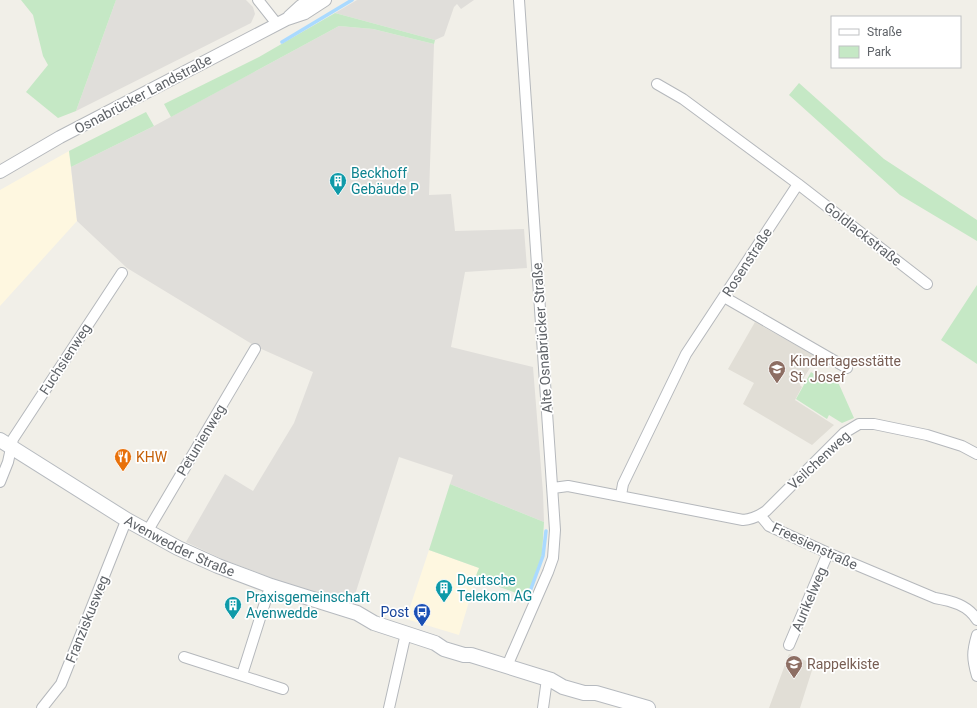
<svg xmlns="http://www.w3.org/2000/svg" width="977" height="708" viewBox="0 0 977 708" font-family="Roboto,sans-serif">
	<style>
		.commercial { fill: #fef7e0 }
		.industrial { fill: #e0deda }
		.education { fill: #e1ded6 }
		.green { fill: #c5e8c5 }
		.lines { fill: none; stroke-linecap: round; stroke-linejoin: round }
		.stream { stroke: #aadaff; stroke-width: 3.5 }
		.minor-casing { stroke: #b5b8bc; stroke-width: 12 }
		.tertiary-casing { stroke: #b5b8bc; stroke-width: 14 }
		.secondary-casing { stroke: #b6babf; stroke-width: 16 }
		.minor { stroke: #fff; stroke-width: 10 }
		.tertiary { stroke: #fff; stroke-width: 12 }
		.secondary { stroke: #fff; stroke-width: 14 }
		.labels { text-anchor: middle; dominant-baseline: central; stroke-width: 3.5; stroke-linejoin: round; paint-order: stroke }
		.street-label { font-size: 14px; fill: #5f6368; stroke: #fff }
		.culture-label { font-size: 14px; fill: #0d838f; stroke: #fff; text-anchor: start }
		.education-label { font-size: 14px; fill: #785e54; stroke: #fff; text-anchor: start }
		.food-label { font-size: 14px; fill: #c56008; stroke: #fff; text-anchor: start }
		.transit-label { font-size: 14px; fill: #164399; stroke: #fff; text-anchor: end }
	</style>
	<rect width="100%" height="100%" fill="#f1efe8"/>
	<!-- commercial -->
	<path class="commercial" d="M69,151l8,70 -77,85v-116z
		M429,550l50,18 -20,67 -53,-16z"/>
	<!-- industrial -->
	<path class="industrial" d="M116,0h130l7,7 2,7 -4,9 -175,88z
		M357,0h117l-13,9 -4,-5 -3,3 -10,29 -9,4 -100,-27z
		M339,26l34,3 61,15 -5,151 22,-1 4,37 69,-2 3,39 -62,4 -14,75 82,20 10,126 1,29 -94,-38 3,-9 -54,-18 -47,147 -78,-25 -52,-20 -36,-17 39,-68 28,17 41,-68 19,-51 -56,-25 -130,-79 -50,-47 -6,-54 83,-41z"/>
	<!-- education -->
	<path class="education" d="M755,322l62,35 -14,22 -3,6 2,2 -7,13 39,25 -22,20 -69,-41 11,-21 -26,-14z
		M789,654l25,10 -14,44h-31z"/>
	<!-- green -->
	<path class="green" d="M21,0h95l-40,111 -18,7 -32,-26 22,-27 -5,-9 -10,-41z
		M335,13l100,27 -1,4 -61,-15 -34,-3 -168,91 -7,-13 95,-47z
		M799,83l85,76 93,61v21l-77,-46 -111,-100z
		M146,112l8,14 -83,41 -2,-16z
		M977,285v79l-36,-24z
		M811,372l17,11 10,-1 16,36 -12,5 -13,-8 -2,4 -31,-20z
		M450,484l94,38 -2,33 -15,42 -52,-19 4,-10 -50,-18z"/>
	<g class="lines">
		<!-- stream -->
		<path class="stream" d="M282,42l70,-42
			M528,597l15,-41 3,-25"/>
		<defs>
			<path id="minor" d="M258,0l19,24
				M657,84l26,15 115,85 129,100
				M724,297l123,71
				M0,482l8,-20 5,-23 109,-166
				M553,488l15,-2 175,34c10,-1 16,-4 23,-9l78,-78 15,-9h15l53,11 35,11 15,8
				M621,495l2,-11 63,-130 112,-170
				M760,515l9,11 59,27 107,45c17,3 33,7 42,22
				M147,532l108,-183
				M977,635c-5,17 -5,23 0,41
				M789,645l39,-92
				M184,657l99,32
				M507,666l41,-94 5,-14 2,-28 -36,-530
				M242,675l26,-82
				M42,708l19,-24 63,-158
				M389,708l17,-75
				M543,708l4,-29"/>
			<path id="tertiary" d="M289,17l12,-11 9,-6
				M0,172l60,-35 227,-118 18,-6 20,-13"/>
			<g id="secondary">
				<path id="s1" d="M0,440l127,80 51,28 40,18 53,20 86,27 17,10 61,20 9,6 20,6h7l80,25 12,7 21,6h12l52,15"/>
			</g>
		</defs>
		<!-- minor casing -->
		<use href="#minor" class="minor-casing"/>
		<!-- tertiary casing -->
		<use href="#tertiary" class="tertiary-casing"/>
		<!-- secondary casing -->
		<use href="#secondary" class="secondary-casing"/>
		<!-- minor -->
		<use href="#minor" class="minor"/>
		<!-- tertiary -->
		<use href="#tertiary" class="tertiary"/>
		<!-- secondary -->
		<use href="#secondary" class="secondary"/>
	</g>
	<!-- icons -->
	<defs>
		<symbol id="building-pin" viewBox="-11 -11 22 30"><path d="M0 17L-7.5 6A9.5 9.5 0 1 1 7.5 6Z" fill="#0f9aa8" stroke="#fff"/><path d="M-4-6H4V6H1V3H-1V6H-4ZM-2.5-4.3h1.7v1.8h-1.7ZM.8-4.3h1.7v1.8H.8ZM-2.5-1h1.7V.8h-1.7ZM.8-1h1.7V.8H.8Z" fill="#fff"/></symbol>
		<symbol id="school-pin" viewBox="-11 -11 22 30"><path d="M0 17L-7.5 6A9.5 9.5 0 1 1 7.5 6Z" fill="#8d6e63" stroke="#fff"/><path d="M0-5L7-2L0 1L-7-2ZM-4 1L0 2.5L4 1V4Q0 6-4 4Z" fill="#fff"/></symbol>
		<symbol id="restaurant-pin" viewBox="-11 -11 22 30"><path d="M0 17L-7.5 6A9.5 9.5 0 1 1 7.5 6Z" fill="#e8710a" stroke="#fff"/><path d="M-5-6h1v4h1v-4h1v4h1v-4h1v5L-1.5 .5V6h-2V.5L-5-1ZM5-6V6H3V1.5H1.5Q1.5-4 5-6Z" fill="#fff"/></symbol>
		<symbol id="bus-pin" viewBox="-11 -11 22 30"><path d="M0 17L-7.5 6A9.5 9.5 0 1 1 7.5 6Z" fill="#1a4fb4" stroke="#fff"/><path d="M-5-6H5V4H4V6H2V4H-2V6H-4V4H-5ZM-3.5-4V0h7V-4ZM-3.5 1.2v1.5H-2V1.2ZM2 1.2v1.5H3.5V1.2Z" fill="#fff"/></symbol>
	</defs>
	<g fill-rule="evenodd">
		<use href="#building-pin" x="328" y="171" width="20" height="27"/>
		<use href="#school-pin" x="767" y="359" width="20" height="27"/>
		<use href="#restaurant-pin" x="113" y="447" width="20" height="27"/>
		<use href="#building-pin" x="434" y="578" width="20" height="27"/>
		<use href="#building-pin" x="223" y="595" width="20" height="27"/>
		<use href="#bus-pin" x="412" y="602" width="20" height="27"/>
		<use href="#school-pin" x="784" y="654" width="20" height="27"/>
	</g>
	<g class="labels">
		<!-- street labels -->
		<g class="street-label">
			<text transform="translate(143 94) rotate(-28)">Osnabrücker Landstraße</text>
			<text transform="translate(863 234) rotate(38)">Goldlackstraße</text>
			<text transform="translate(747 262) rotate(-57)">Rosenstraße</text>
			<text transform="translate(542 338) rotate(-94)">Alte Osnabrücker Straße</text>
			<text transform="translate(65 359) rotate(-57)">Fuchsienweg</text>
			<text transform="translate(201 440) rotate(-59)">Petunienweg</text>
			<text transform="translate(819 460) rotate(-43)">Veilchenweg</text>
			<text stroke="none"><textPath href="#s1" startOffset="209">Avenwedder Straße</textPath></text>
			<text transform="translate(815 546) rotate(25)">Freesienstraße</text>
			<text transform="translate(809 599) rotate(-67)">Aurikelweg</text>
			<text transform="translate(87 619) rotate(-68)">Franziskusweg</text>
		</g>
		<!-- culture labels -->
		<g class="culture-label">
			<text x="351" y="173">Beckhoff<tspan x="351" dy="16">Gebäude P</tspan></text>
			<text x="457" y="580">Deutsche<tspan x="457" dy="16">Telekom AG</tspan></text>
			<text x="246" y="597">Praxisgemeinschaft<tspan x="246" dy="16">Avenwedde</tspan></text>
		</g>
		<!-- education labels -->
		<g class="education-label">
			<text x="790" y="361">Kindertagesstätte<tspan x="790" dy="16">St. Josef</tspan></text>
			<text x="807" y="664">Rappelkiste</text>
		</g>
		<!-- food labels -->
		<g class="food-label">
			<text x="136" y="457">KHW</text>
		</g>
		<!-- transit labels -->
		<g class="transit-label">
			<text x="409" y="612">Post</text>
		</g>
	</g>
	<!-- legend -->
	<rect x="831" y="16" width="130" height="52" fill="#ffffff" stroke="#bfc1c3"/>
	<rect x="839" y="29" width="20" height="6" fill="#ffffff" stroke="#bfc1c3"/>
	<text x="867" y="36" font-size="12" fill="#5f6368">Straße</text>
	<rect x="839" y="46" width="20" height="12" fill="#c5e8c5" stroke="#bfc1c3"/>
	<text x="867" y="56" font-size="12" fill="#5f6368">Park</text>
</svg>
